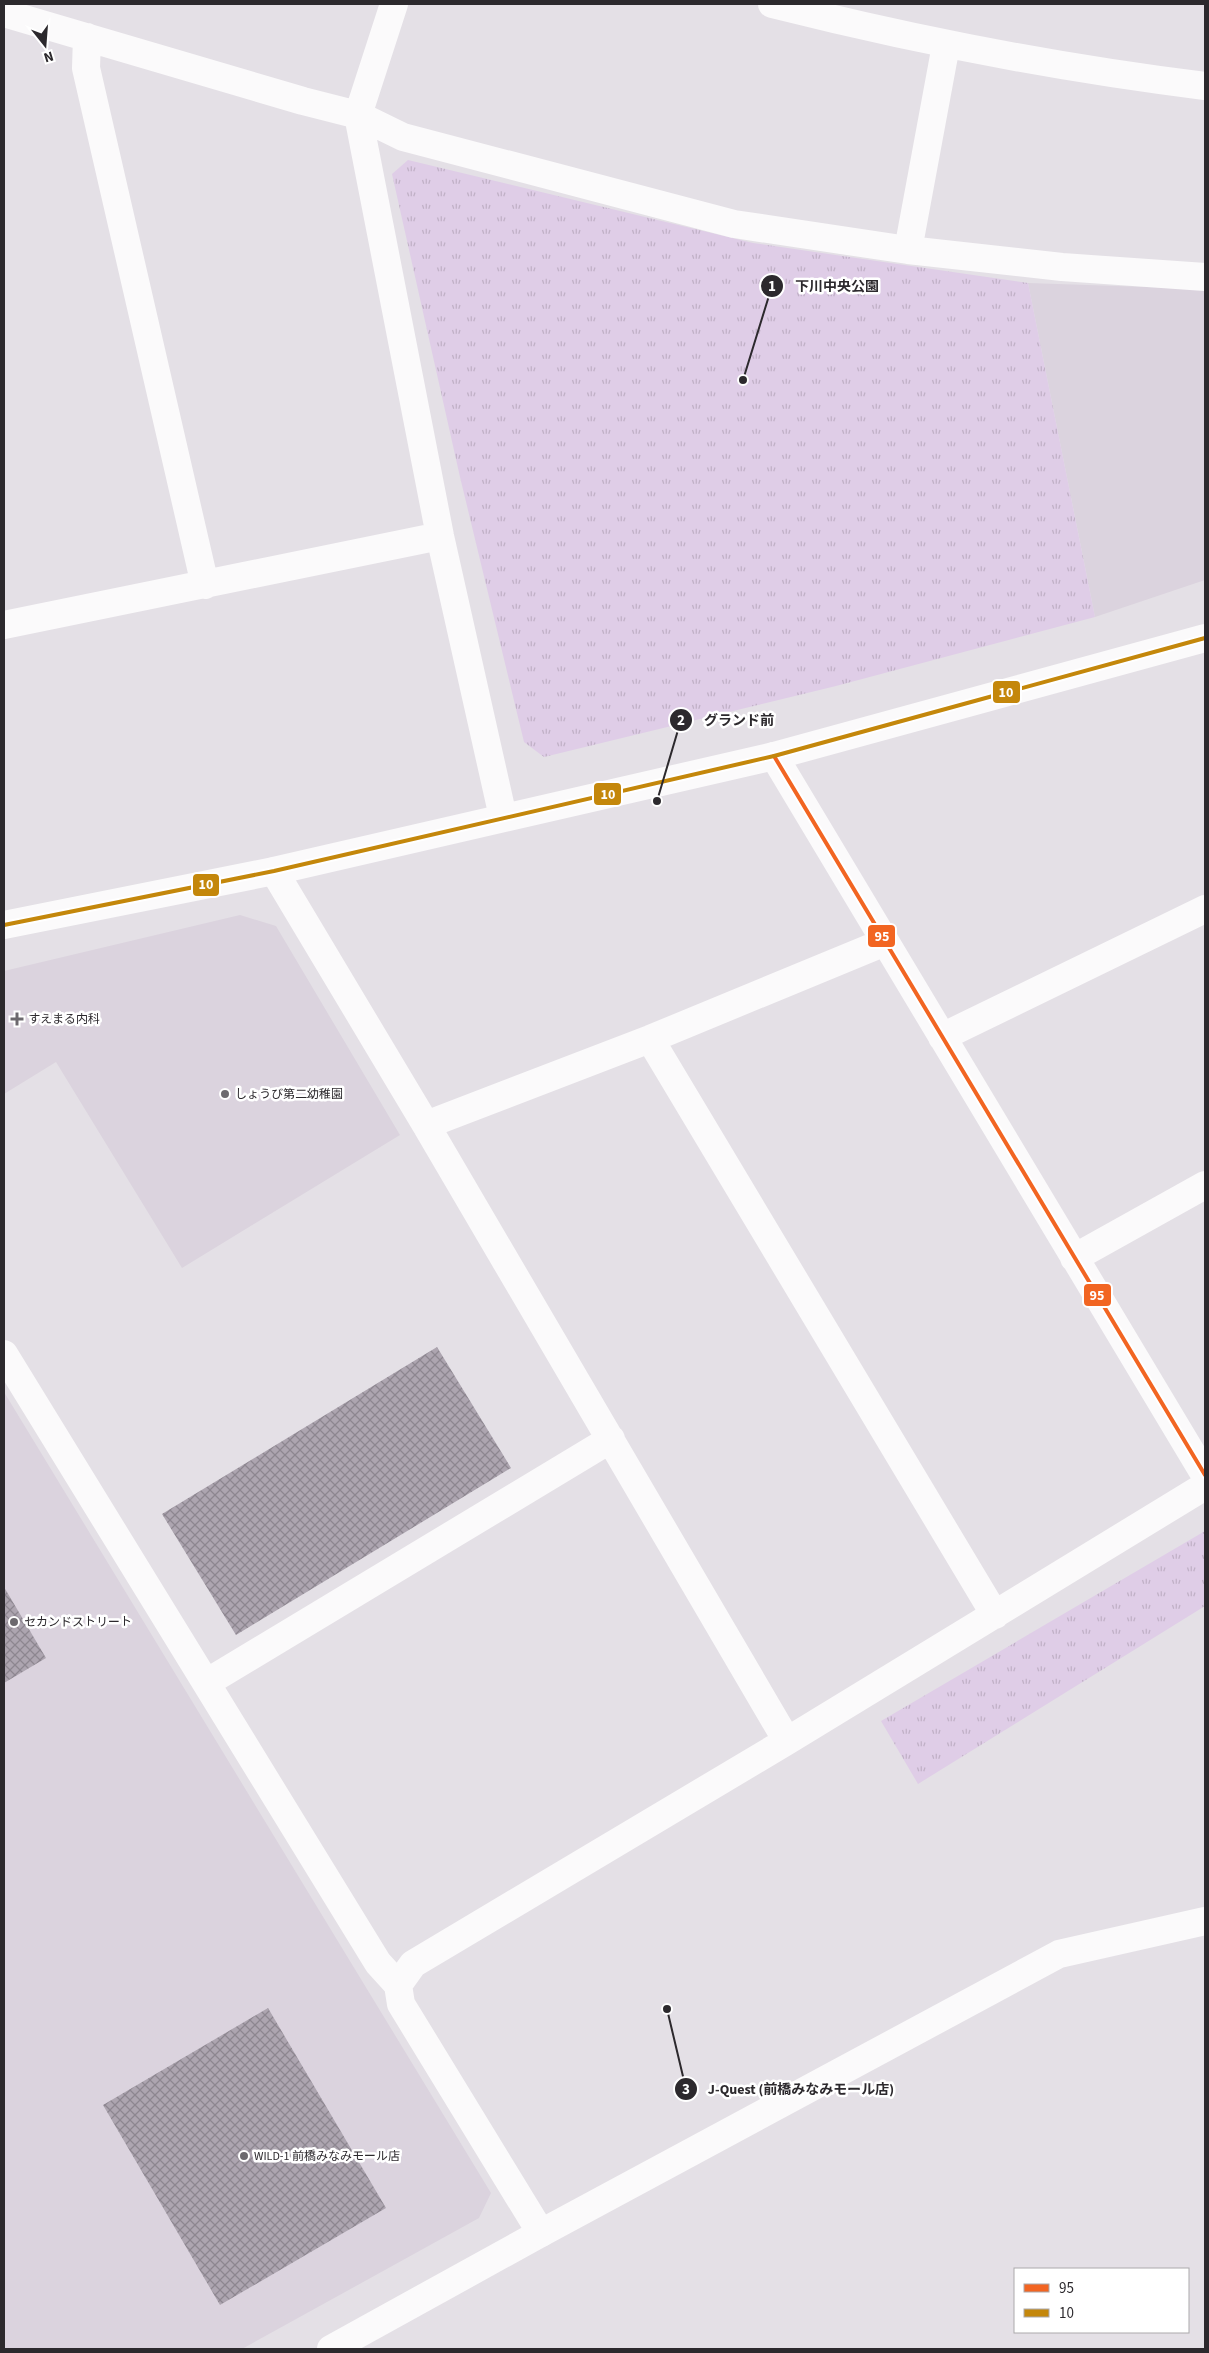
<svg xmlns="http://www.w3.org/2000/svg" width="1209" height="2353" viewBox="0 0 1209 2353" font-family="'Source Sans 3','Noto Sans JP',sans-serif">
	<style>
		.built { fill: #dbd3de }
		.park { fill: url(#park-tufts) }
		.building { fill: url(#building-cross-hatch) }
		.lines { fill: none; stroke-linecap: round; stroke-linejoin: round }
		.minor { stroke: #fbfafb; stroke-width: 28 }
		.tertiary { stroke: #fbfafb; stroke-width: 28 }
		.bus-1-casing { stroke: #fff; stroke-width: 8 }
		.bus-2-casing { stroke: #fff; stroke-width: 8 }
		.bus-1 { stroke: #f26522; stroke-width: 4 }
		.bus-2 { stroke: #c4870b; stroke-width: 4 }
		.poi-dot { fill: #6c696e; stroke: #fff; stroke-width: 2 }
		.labels { text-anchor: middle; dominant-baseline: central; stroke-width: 5; stroke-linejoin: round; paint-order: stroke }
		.poi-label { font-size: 12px; fill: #2c292d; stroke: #fff; text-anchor: start }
		.leader { fill: none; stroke: #2c292d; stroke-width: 2 }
		.callout-dot { fill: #2c292d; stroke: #fff; stroke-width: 2 }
		.mark-label { font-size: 15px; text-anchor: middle; font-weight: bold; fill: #fff }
		.callout-label { font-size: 14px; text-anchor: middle; font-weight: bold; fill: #2c292d; stroke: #fff; stroke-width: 5; stroke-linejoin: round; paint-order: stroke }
		.line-badge { stroke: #fff; stroke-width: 2 }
		.badge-label { font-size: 14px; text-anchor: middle; font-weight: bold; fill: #fff }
	</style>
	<defs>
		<pattern id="park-tufts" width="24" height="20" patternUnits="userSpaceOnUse" patternTransform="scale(1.25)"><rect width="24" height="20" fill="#dfcde7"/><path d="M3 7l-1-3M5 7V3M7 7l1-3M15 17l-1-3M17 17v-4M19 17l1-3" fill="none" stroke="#c0b0c6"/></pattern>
		<pattern id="building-cross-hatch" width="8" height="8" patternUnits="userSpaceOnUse" patternTransform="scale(1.25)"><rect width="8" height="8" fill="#ada5b0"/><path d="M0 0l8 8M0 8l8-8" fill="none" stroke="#8d8690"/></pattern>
	</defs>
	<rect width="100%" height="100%" fill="#e4e0e6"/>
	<!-- built -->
	<path class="built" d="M1028,283l177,6v291l-110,37z
		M240,915l36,11 124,209 -218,133 -126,-206 -52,32v-123z
		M4,1392l487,801 -12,25 -237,131h-238z"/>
	<!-- park -->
	<path class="park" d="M408,160l345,83 275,40 67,334 -259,69 -292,71 -20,-15 -64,-265 -68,-303z
		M1205,1531v75l-287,178 -37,-63z"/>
	<!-- building -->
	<path class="building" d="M437,1347l74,121 -275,167 -74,-121z
		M4,1587l42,71 -42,25z
		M268,2008l118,200 -166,97 -117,-200z"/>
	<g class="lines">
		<!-- minor -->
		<path class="minor" d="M394,4l-36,111 82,421 63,281
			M772,4c143,36 287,64 433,82
			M4,13l299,88 55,14 45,22 331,87 174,26 154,17 143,10
			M87,37l-1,31 119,517
			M908,250l38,-205
			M4,625l436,-89
			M774,756l431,719
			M274,871l152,254 361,616
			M942,1037l263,-128
			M650,1039l345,576
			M426,1125l224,-86 235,-97
			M1074,1258l131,-73
			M4,1354l374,609 20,22
			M206,1683l405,-244
			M541,2233l-140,-229 -3,-19 15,-21 374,-223 418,-255"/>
		<!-- tertiary -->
		<path class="tertiary" d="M4,925l270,-54 500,-115 431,-118
			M331,2349l210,-116 518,-279 146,-33"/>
		<defs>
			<path id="bus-1" d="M774,756l431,719"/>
			<path id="bus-2" d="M4,925l270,-54 500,-115 431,-118"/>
		</defs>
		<!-- bus-1 casing -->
		<use href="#bus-1" class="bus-1-casing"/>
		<!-- bus-2 casing -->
		<use href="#bus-2" class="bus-2-casing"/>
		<!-- bus-1 -->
		<use href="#bus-1" class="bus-1"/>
		<!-- bus-2 -->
		<use href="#bus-2" class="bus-2"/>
	</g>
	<!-- markers -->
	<g class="poi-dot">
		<path d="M14.5 1011.5h5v5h5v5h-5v5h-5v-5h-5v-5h5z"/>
		<circle cx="225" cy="1094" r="5"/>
		<circle cx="14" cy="1622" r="5"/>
		<circle cx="244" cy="2156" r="5"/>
	</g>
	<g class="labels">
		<!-- poi labels -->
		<g class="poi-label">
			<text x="28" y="1019">すえまる内科</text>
			<text x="235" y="1094">しょうび第二幼稚園</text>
			<text x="24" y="1622">セカンドストリート</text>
			<text x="254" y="2156">WILD-1 前橋みなみモール店</text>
		</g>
	</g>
	<!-- callouts -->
	<path class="leader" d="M743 380L772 286M657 801L681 720M667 2009L686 2089"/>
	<g class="callout-dot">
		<circle cx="743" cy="380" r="5"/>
		<circle cx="657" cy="801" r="5"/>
		<circle cx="667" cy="2009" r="5"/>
		<circle cx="772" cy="286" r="12"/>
		<circle cx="681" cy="720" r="12"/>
		<circle cx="686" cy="2089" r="12"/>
	</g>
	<g class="mark-label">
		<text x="772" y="291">1</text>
		<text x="681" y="725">2</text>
		<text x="686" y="2094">3</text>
	</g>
	<g class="callout-label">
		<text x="837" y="291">下川中央公園</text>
		<text x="739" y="725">グランド前</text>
		<text x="801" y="2094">J-Quest (前橋みなみモール店)</text>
	</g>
	<g class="line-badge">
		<rect x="992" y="680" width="29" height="24" rx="5" fill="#c4870b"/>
		<rect x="593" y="782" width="29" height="24" rx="5" fill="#c4870b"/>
		<rect x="192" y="873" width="28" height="24" rx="5" fill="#c4870b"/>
		<rect x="867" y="924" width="29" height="24" rx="5" fill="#f26522"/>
		<rect x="1083" y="1283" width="29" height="24" rx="5" fill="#f26522"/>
	</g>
	<g class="badge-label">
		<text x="1006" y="697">10</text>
		<text x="608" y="799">10</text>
		<text x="206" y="889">10</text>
		<text x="882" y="941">95</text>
		<text x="1097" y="1300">95</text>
	</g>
	<!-- border -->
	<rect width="1209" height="2353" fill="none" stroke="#2c292d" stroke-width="10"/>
	<!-- legend -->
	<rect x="1014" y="2268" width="175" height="65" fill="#ffffff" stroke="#aba9ab"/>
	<rect x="1024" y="2284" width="25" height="8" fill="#f26522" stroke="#aba9ab"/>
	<text x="1059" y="2293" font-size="15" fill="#2c292d">95</text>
	<rect x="1024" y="2309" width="25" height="8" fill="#c4870b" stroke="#aba9ab"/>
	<text x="1059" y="2318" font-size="15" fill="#2c292d">10</text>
	<!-- north arrow -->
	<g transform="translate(45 45) rotate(163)" stroke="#ffffff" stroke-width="4" paint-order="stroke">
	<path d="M0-4L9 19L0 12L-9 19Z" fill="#2c292d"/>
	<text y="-8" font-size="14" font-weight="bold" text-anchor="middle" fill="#2c292d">N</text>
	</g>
</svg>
